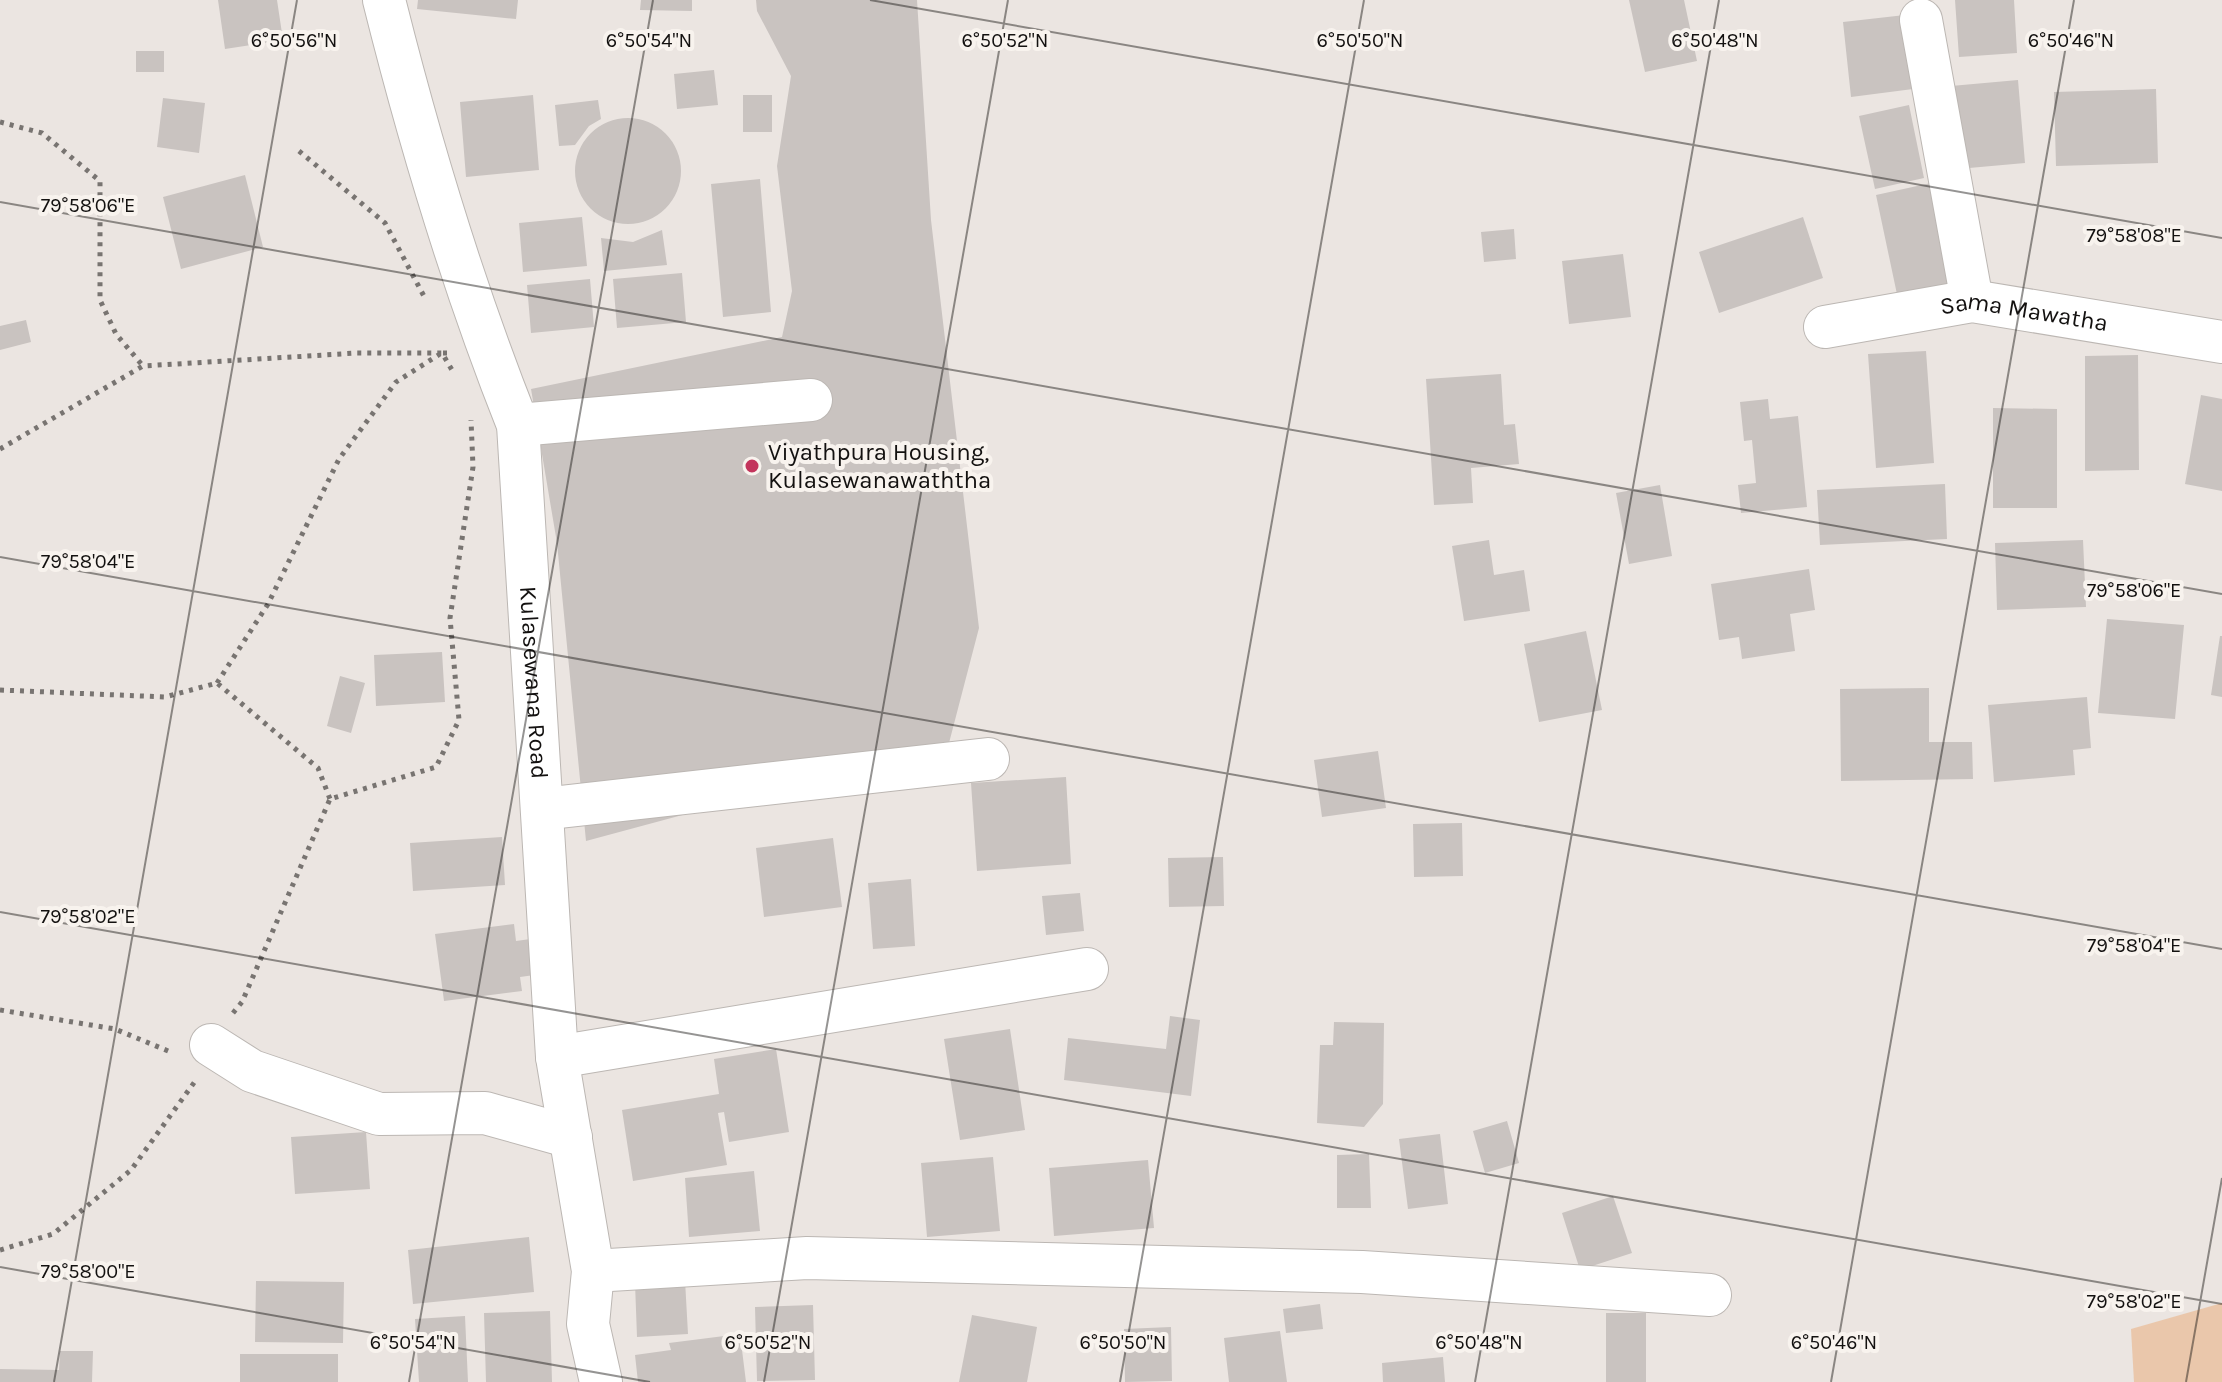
<svg xmlns="http://www.w3.org/2000/svg" width="2222" height="1382" viewBox="0 0 2222 1382" font-family="Karla,sans-serif">
	<style>
		.green { fill: #eac7ab }
		.building { fill: #c9c3c0 }
		.lines { fill: none; stroke-linecap: round; stroke-linejoin: round }
		.minor-casing { stroke: #bcb7b3; stroke-width: 44 }
		.path { stroke: #787471; stroke-width: 5; stroke-dasharray: 4 6; stroke-linecap: butt }
		.minor { stroke: #fff; stroke-width: 42 }
		.ticks { fill: none; stroke: #131110; stroke-width: 2; stroke-opacity: 0.45 }
		.poi-dot { fill: #c3345c; stroke: #f8f3ee; stroke-width: 3 }
		.labels { text-anchor: middle; dominant-baseline: central; stroke-width: 8; stroke-linejoin: round; paint-order: stroke }
		.street-label { font-size: 24px; fill: #131110; stroke: #f8f3ee }
		.poi-label { font-size: 24px; fill: #131110; stroke: #f8f3ee; text-anchor: start }
		.ticks-label { font-size: 20px; text-anchor: middle; fill: #131110; stroke: #f8f3ee; stroke-width: 8; stroke-linejoin: round; paint-order: stroke }
	</style>
	<rect width="100%" height="100%" fill="#ebe5e1"/>
	<!-- green -->
	<path class="green" d="M2222,1303v79h-88l-3,-53z"/>
	<!-- building -->
	<path class="building" d="M218,0h59l6,40 -58,9z
		M418,0h100l-2,19 -99,-10z
		M641,0h51v11l-52,-1z
		M756,0h161l14,220 48,408 -30,115 -363,98 -29,-298 -26,-154 251,-52 10,-46 -15,-125 14,-90 -34,-65z
		M1629,0h55l13,61 -52,11z
		M1955,0h59l3,53 -58,4z
		M1905,15l8,74 -62,8 -8,-75z
		M136,51h28v21h-28z
		M714,70l4,35 -41,4 -3,-35z
		M2018,80l7,83 -67,6 -7,-83z
		M2156,89l2,74 -102,3 -2,-74z
		M533,95l6,75 -73,7 -6,-75z
		M743,95h29v37h-29z
		M163,98l42,5 -6,50 -42,-6z
		M598,100l3,19 -12,7 -14,19 -16,1 -4,-41z
		M1909,105l15,73 -49,11 -16,-73z
		M575 171a53 53 0 1 1 106 0a53 53 0 1 1-106 0Z
		M245,175l18,72 -82,22 -18,-72z
		M760,179l11,133 -48,5 -12,-133z
		M1931,183l22,105 -55,11 -22,-104z
		M582,217l5,49 -64,6 -4,-49z
		M1803,217l20,61 -104,35 -20,-61z
		M1514,229l2,30 -32,3 -3,-30z
		M662,230l5,35 -63,6 -3,-33 32,4z
		M1623,254l8,63 -62,7 -7,-63z
		M682,273l4,49 -69,6 -4,-49z
		M590,279l4,48 -63,6 -4,-48z
		M26,320l5,22 -31,8v-24z
		M1926,351l8,112 -58,5 -8,-114z
		M2138,355l1,115 -54,1v-115z
		M1501,374l3,51 11,-1 4,40 -48,4 2,35 -39,2 -8,-126z
		M2201,395l21,4v92l-37,-7z
		M1768,399l2,20 28,-3 9,91 -66,6 -3,-28 18,-2 -4,-43 -8,1 -4,-39z
		M1993,408l64,1v99h-64z
		M1945,484l2,55 -127,6 -3,-55z
		M1660,485l12,71 -43,8 -13,-71z
		M1489,540l5,35 30,-5 6,41 -66,10 -12,-75z
		M2083,540l3,67 -89,3 -2,-67z
		M1809,569l6,41 -25,4 5,37 -53,8 -3,-22 -20,3 -8,-56z
		M2107,619l77,6 -9,94 -77,-6z
		M1586,631l16,79 -63,12 -15,-78z
		M2220,636h2v61l-11,-2z
		M442,652l3,50 -69,4 -2,-51z
		M340,676l25,7 -14,50 -24,-7z
		M1929,688v54h43l1,37 -132,2 -1,-92z
		M2087,697l4,51 -18,2 2,25 -81,7 -6,-77z
		M1378,751l8,57 -64,9 -8,-57z
		M1066,777l5,87 -94,7 -6,-88z
		M1462,823l1,53 -49,1 -1,-53z
		M502,837l3,48 -92,6 -3,-48z
		M833,838l9,69 -78,10 -8,-69z
		M1223,857l1,49 -55,1 -1,-49z
		M911,879l4,67 -42,3 -5,-66z
		M1080,893l4,38 -38,4 -4,-39z
		M514,924l2,17 29,-4 4,36 -29,4 2,14 -78,10 -9,-67z
		M1170,1016l30,4 -9,76 -127,-16 4,-42 98,11z
		M1334,1022l50,1 -1,81 -19,23 -47,-4 3,-78h13z
		M1010,1029l15,101 -65,10 -16,-101z
		M776,1049l13,83 -60,10 -5,-30 -6,1 9,52 -94,16 -11,-71 97,-16 -5,-35z
		M1507,1121l12,42 -34,10 -12,-42z
		M366,1132l4,57 -75,5 -4,-57z
		M1440,1134l8,70 -40,5 -9,-70z
		M1369,1154l2,54h-34v-53z
		M993,1157l7,74 -73,6 -6,-74z
		M1148,1160l6,68 -100,8 -5,-68z
		M754,1171l6,60 -71,6 -4,-59z
		M1613,1196l19,57 -52,17 -18,-57z
		M529,1237l5,55 -121,12 -5,-54z
		M685,1280l3,54 -51,3 -2,-54z
		M256,1281l88,1 -1,61 -88,-1z
		M1320,1304l3,25 -37,4 -3,-24z
		M813,1305l2,75 -58,1 -2,-74z
		M550,1311l2,71h-66l-2,-69z
		M1606,1313h40v69h-40z
		M972,1315l65,12 -10,55h-68z
		M465,1316l3,66h-49l-4,-63z
		M1171,1327l1,54 -47,1 -1,-53z
		M1280,1331l7,51h-58l-5,-44z
		M740,1334l6,48h-108l-3,-27 36,-5 -2,-7z
		M60,1351h33l-1,31h-92v-13l59,1z
		M240,1354h98v28h-98z
		M1443,1357l2,25h-62l-1,-19z"/>
	<g class="lines">
		<defs>
			<g id="minor">
				<path id="s1" d="M384,0c36,144 79,287 134,425l39,632 36,214 -5,53 13,58"/>
				<path d="M1921,20l51,281"/>
				<path id="s2" d="M1825,327l147,-26 250,41"/>
				<path d="M518,425l293,-25"/>
				<path d="M542,809l446,-50"/>
				<path d="M211,1045l41,26 127,43 106,-1 86,24"/>
				<path d="M557,1057l530,-88"/>
				<path d="M593,1271l214,-13 555,14 348,23"/>
			</g>
		</defs>
		<!-- minor casing -->
		<use href="#minor" class="minor-casing"/>
		<!-- path -->
		<path class="path" d="M0,122l42,11 58,48v119l16,34 27,32
			M299,151l86,72 41,77
			M447,353h-5l10,17
			M0,449l143,-83 214,-13h85
			M217,683l51,-79 71,-145 57,-77 44,-28
			M0,690l165,7 52,-14 101,85 12,31
			M0,1010l115,19 58,24
			M233,1013l9,-11 88,-203 106,-32 23,-47 -9,-102 23,-151 -2,-47
			M0,1250l53,-16 78,-64 65,-90"/>
		<!-- minor -->
		<use href="#minor" class="minor"/>
	</g>
	<!-- ticks -->
	<path class="ticks" d="M870,0l1352,238M0,202l2222,392M0,557l2222,392M0,912l2222,392M0,1267l650,115M54,1382l243,-1382M409,1382l244,-1382M764,1382l244,-1382M1120,1382l244,-1382M1475,1382l244,-1382M1831,1382l243,-1382M2186,1382l36,-204"/>
	<!-- markers -->
	<circle class="poi-dot" cx="752" cy="466" r="8"/>
	<g class="labels">
		<!-- street labels -->
		<g class="street-label">
			<text stroke="none"><textPath href="#s2" startOffset="202">Sama Mawatha</textPath></text>
			<text stroke="none"><textPath href="#s1" startOffset="704">Kulasewana Road</textPath></text>
		</g>
		<!-- poi labels -->
		<g class="poi-label">
			<text x="768" y="452">Viyathpura Housing,<tspan x="768" dy="28">Kulasewanawaththa</tspan></text>
		</g>
	</g>
	<g class="ticks-label">
		<text x="294" y="47">6°50'56"N</text>
		<text x="649" y="47">6°50'54"N</text>
		<text x="1005" y="47">6°50'52"N</text>
		<text x="1360" y="47">6°50'50"N</text>
		<text x="1715" y="47">6°50'48"N</text>
		<text x="2071" y="47">6°50'46"N</text>
		<text x="88" y="212">79°58'06"E</text>
		<text x="2134" y="242">79°58'08"E</text>
		<text x="88" y="568">79°58'04"E</text>
		<text x="2134" y="597">79°58'06"E</text>
		<text x="88" y="923">79°58'02"E</text>
		<text x="2134" y="952">79°58'04"E</text>
		<text x="88" y="1278">79°58'00"E</text>
		<text x="2134" y="1308">79°58'02"E</text>
		<text x="413" y="1349">6°50'54"N</text>
		<text x="768" y="1349">6°50'52"N</text>
		<text x="1123" y="1349">6°50'50"N</text>
		<text x="1479" y="1349">6°50'48"N</text>
		<text x="1834" y="1349">6°50'46"N</text>
	</g>
</svg>
